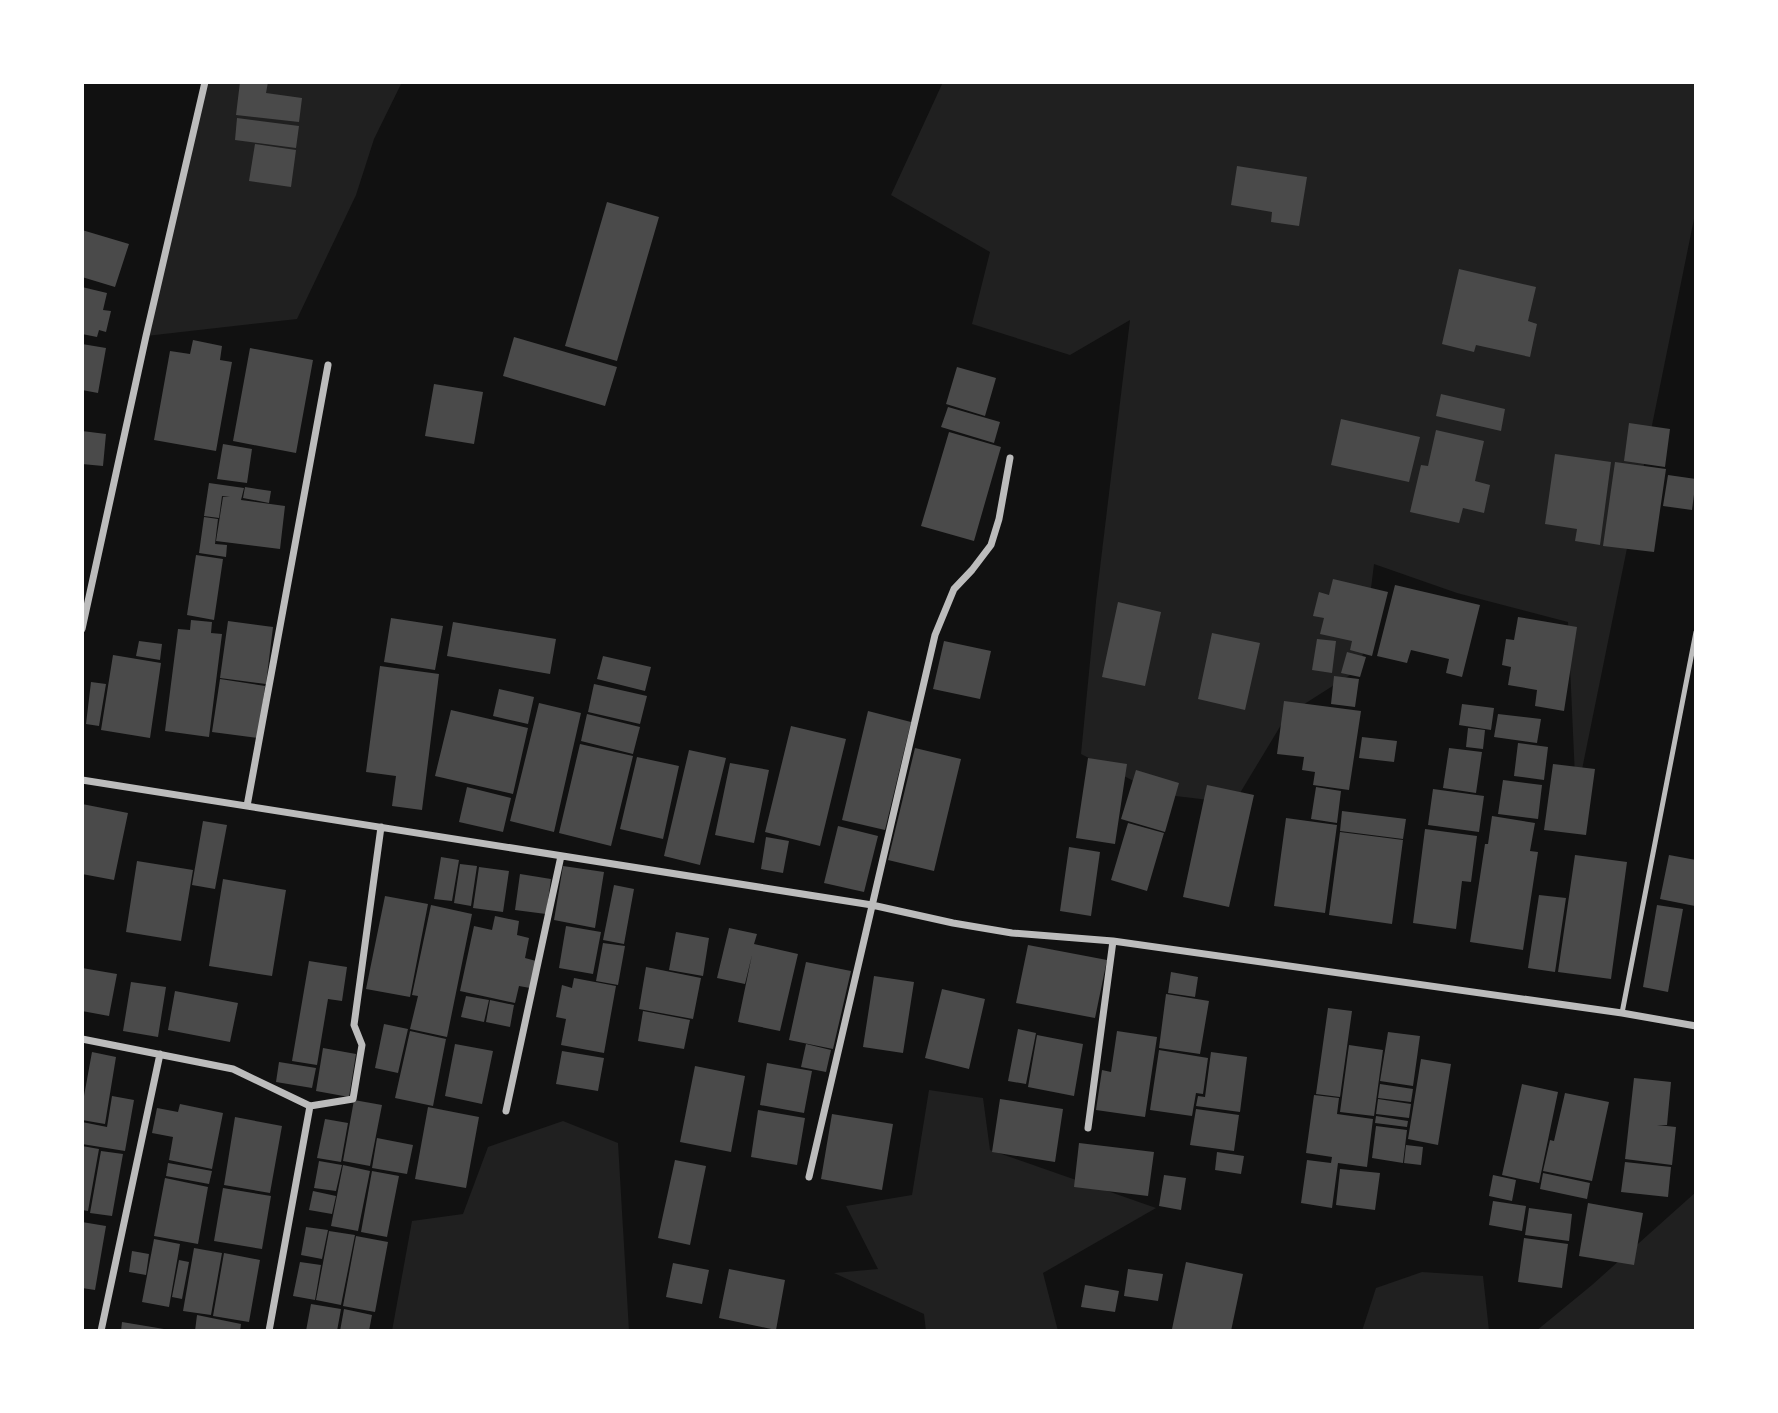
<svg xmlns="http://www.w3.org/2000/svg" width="1778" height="1413" viewBox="0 0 1778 1413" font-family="Jost,sans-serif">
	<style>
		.green { fill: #202020 }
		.building { fill: #4a4a4a }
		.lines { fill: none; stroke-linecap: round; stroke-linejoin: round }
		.service { stroke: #bcbcbc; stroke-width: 5 }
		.minor { stroke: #bcbcbc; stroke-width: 7 }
	</style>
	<rect width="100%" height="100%" fill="#111"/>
	<!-- green -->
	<path class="green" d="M207,82h195l-28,57 -18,56 -59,124 -151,17z
		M943,82h753v127l-120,590 -8,-177 -111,-29 -83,-29 -13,104 -74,47 -53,88 -75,-9 -78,-40 15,-153 34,-281 -60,35 -98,-31 18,-72 -99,-57z
		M929,1090l54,8 7,52 166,58 -113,65 15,58h-132l-2,-17 -90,-41 44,-4 -32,-63 66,-11z
		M563,1121l55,22 11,188h-237l20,-110 51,-7 25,-67z
		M1696,1192v139h-160l56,-46z
		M1422,1272l61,4 6,55h-127l14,-43z"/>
	<!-- building -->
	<path class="building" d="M240,82h28l-2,11 36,5 -3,24 -63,-7z
		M237,118l62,8 -3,22 -61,-8z
		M255,144l41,6 -5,37 -42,-6z
		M1237,166l70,11 -8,49 -28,-4 1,-10 -41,-7z
		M607,202l52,15 -42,144 -52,-15z
		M82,230l47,14 -14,43 -33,-10z
		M1459,269l77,18 -8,34 9,3 -7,33 -54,-12 -2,7 -32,-8z
		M82,287l25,6 -4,17 8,1 -5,21 -7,-2 -2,7 -15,-3z
		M514,337l103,30 -12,39 -102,-30z
		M193,340l29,6 -2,14 12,2 -16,89 -62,-11 16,-89 20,3z
		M82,344l24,4 -8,45 -16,-3z
		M250,348l63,12 -17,93 -63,-12z
		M957,367l39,11 -11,38 -39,-12z
		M434,384l49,8 -9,52 -49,-8z
		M1441,394l64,15 -4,22 -65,-15z
		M948,407l52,15 -6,21 -53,-16z
		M1341,419l79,18 -11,45 -78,-17z
		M1629,423l41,6 -5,38 -41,-6z
		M1436,430l48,11 -9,40 15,4 -6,28 -21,-5 -4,15 -49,-11 11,-47 7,1z
		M82,431l24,3 -3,32 -21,-2z
		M949,432l52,15 -27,94 -53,-15z
		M223,444l29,5 -5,34 -30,-4z
		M1555,454l56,8 -11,83 -25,-4 2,-12 -32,-5z
		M1615,462l51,7 -12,83 -51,-6z
		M1668,475l28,4 -4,31 -29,-4z
		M209,483l35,5 -3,12 44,6 -5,43 -64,-8 7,-44h7l-8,-1 -3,22 -15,-2z
		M245,487l26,4 -2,12 -26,-5z
		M204,517l14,2 -3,25 12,1 -1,12 -27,-4z
		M196,555l27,4 -9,61 -27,-5z
		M1333,579l55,13 -16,64 -22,-6 2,-9 -32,-7 4,-16 -11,-2 6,-24 10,3z
		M1395,585l85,20 -18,72 -16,-4 3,-14 -38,-9 -4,13 -30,-7z
		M1118,602l43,10 -16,74 -43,-9z
		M1518,617l59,10 -13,84 -29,-5 2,-16 -29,-5 3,-18 -9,-2 4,-26 8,1z
		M391,618l52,8 -8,44 -51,-8z
		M191,620l21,2 -1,11 11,1 -13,103 -44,-6 13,-102 12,1z
		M228,621l45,6 -7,57 -46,-6z
		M453,622l103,17 -6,35 -103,-18z
		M1212,633l48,10 -15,67 -47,-11z
		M1317,639l19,2 -4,32 -20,-3z
		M139,641l23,3 -2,16 -24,-4z
		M944,641l47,10 -11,48 -47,-10z
		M1347,652l19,5 -6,20 -19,-4z
		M113,655l48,8 -11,75 -49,-8z
		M603,656l48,11 -6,24 -48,-12z
		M380,666l59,8 -17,136 -30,-4 4,-30 -30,-4z
		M1334,676l25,3 -4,28 -24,-3z
		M220,679l45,7 -7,52 -46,-6z
		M91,682l15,2 -7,42 -13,-2z
		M594,684l53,12 -7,28 -52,-12z
		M499,689l35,8 -6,27 -35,-8z
		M1284,701l77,10 -12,79 -36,-5 2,-13 -13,-2 2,-13 -27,-3z
		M539,703l42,10 -27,119 -44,-11z
		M1462,704l32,4 -3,22 -32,-5z
		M451,710l77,18 -15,66 -78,-18z
		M868,711l43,11 -26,108 -43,-10z
		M587,714l53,13 -7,27 -52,-13z
		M1498,714l43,5 -4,24 -43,-6z
		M791,726l55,13 -26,107 -55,-14z
		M1468,728l17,2 -2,19 -17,-2z
		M1362,737l35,4 -3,21 -35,-4z
		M1518,743l30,4 -4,33 -30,-4z
		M580,744l53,12 -22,90 -52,-13z
		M915,748l46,11 -27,112 -46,-11z
		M1449,748l33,4 -6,41 -33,-5z
		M689,750l37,8 -26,107 -36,-9z
		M637,757l42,9 -16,73 -43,-10z
		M1088,758l39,6 -12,80 -39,-6z
		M730,763l39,7 -15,73 -39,-8z
		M1553,764l42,5 -9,66 -42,-5z
		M1136,770l43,13 -14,49 -44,-13z
		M1503,780l39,5 -4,34 -40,-5z
		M1207,785l47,10 -25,112 -46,-10z
		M467,787l44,11 -8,34 -44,-10z
		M1316,787l25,4 -4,32 -26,-4z
		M1433,789l51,7 -5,36 -51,-7z
		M82,804l46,9 -14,67 -32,-6z
		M1342,811l64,8 -3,20 -63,-8z
		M1492,816l43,7 -5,28 8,1 -15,98 -53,-8 15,-98h3z
		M1286,818l51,7 -12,88 -51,-7z
		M203,821l24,4 -12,64 -23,-4z
		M1128,823l36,10 -17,58 -36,-11z
		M838,826l40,10 -14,56 -40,-9z
		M1425,829l52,7 -6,46 -9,-1 -6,48 -43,-6z
		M1340,832l63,8 -11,84 -63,-9z
		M766,837l23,4 -6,32 -22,-4z
		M1069,847l31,5 -9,64 -31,-5z
		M1575,855l52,7 -16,117 -53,-7z
		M1669,855l27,5 -1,46 -35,-7z
		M441,857l18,3 -7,41 -18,-2z
		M137,861l56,9 -12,71 -55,-9z
		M460,864l17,2 -6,40 -17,-3z
		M563,866l41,6 -9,56 -41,-8z
		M479,867l30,4 -6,41 -30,-4z
		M520,874l31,5 -5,35 -31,-4z
		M223,879l63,11 -14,86 -63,-10z
		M614,885l20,4 -10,55 -21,-4z
		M1539,895l27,3 -11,74 -27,-4z
		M385,896l43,8 -18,93 -44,-8z
		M431,905l41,9 -25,123 -37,-8 8,-33 -6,-1z
		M1657,905l26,4 -15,83 -25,-5z
		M495,916l24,5 -2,14 12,3 -4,20 11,3 -6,27 -11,-2 -4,17 -55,-12 14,-65 18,4z
		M566,926l35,6 -8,42 -34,-6z
		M729,928l28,6 -3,10 44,10 -18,77 -42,-9 14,-67 -7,29 -28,-6z
		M676,932l33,6 -6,38 -34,-6z
		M603,943l22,3 -7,39 -22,-4z
		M1028,945l79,15 -12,58 -79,-15z
		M309,961l38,6 -5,34 -14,-2 -11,66 -25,-4z
		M806,962l45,9 -18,78 -44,-9z
		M646,967l55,11 -8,41 -54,-10z
		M82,968l35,6 -8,42 -27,-5z
		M1171,972l27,5 -3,20 -27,-4z
		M874,976l40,6 -11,71 -40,-6z
		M574,978l42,8 -12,67 -43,-8 5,-26 -10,-2 6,-32 10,3z
		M131,982l35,5 -8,50 -35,-6z
		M942,989l43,10 -16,70 -44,-11z
		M175,991l63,12 -8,39 -62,-12z
		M1166,994l43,7 -9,53 -41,-6z
		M466,996l23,4 -5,22 -23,-5z
		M490,1000l24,5 -4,22 -24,-5z
		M1328,1008l24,3 -12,86 -24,-3z
		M643,1011l47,9 -6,29 -46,-8z
		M384,1024l24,5 -10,44 -23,-5z
		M1018,1029l18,4 -10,51 -18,-3z
		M410,1031l36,8 -13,67 -38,-8z
		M1117,1031l40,6 -12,80 -49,-7 6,-40 9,2z
		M1388,1032l32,4 -7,50 -33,-5z
		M1037,1035l46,9 -9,52 -46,-9z
		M455,1044l38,7 -11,53 -37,-8z
		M806,1044l25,6 -5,22 -25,-5z
		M1349,1045l34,5 -9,66 -34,-4z
		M323,1048l33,6 -7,43 -33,-6z
		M1159,1050l49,8 -5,36 -7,-1 -4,23 -42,-6z
		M562,1051l42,7 -6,33 -42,-7z
		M92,1052l24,5 -11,67 -23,-4v-13z
		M1211,1052l36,5 -7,55 -44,-6 2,-10 7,1z
		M1421,1059l30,5 -13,81 -30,-6z
		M279,1062l37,6 -4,20 -36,-6z
		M767,1063l45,8 -8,42 -44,-8z
		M695,1066l50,10 -14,76 -51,-10z
		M1634,1078l37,4 -4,43h-10l19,2 -4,38 -47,-6z
		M1380,1084l33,5 -2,13 -33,-4z
		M1522,1084l36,8 -19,91 -37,-8z
		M1565,1093l44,9 -17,79 -49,-10 7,-31 4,1z
		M1314,1095l25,3 -2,16 36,5 -6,48 -29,-4 -6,45 -31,-5 6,-43 24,3 1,-6 -26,-4z
		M112,1096l22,4 -9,51 -43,-7v-22l25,5z
		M1000,1099l63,10 -8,53 -63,-10z
		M1378,1099l33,5 -2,14 -33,-4z
		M354,1100l28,5 -12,61 -27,-5z
		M180,1104l43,9 -11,56 -43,-9 4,-23 -21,-4 5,-25 21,4z
		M428,1107l51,10 -13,71 -51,-9z
		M1196,1109l43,6 -5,36 -44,-6z
		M758,1110l47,8 -8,47 -46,-8z
		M832,1114l61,10 -11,66 -61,-11z
		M1376,1116l32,5 -1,6 -32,-4z
		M235,1117l47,9 -12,67 -46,-8z
		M325,1119l23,4 -7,39 -24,-4z
		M1376,1126l31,4 -4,33 -31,-5z
		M377,1138l36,7 -6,29 -35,-6z
		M1079,1143l75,9 -6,44 -74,-9z
		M1406,1145l17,2 -2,18 -17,-2z
		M82,1146l17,3 -11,62 -6,-1z
		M101,1151l22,3 -11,62 -22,-3z
		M1217,1152l27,4 -3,18 -26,-4z
		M675,1160l31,6 -16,79 -32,-7z
		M319,1161l23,4 -6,26 -22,-3z
		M1625,1162l46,5 -3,30 -47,-5z
		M168,1163l44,8 -3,13 -43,-8z
		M343,1165l27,6 -12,60 -27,-5z
		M1340,1169l40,4 -5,37 -39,-5z
		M372,1171l27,5 -12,61 -26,-5z
		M1543,1173l47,10 -3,16 -47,-10z
		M1164,1175l22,3 -5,32 -22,-4z
		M1493,1175l23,5 -4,21 -23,-5z
		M165,1178l43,9 -10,57 -44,-8z
		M223,1188l48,8 -9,53 -48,-8z
		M313,1191l23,5 -4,18 -23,-4z
		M1493,1201l33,5 -4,25 -33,-6z
		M1588,1203l55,10 -9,52 -55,-9z
		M1529,1208l43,6 -3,27 -44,-6z
		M82,1222l24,4 -11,64 -13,-2z
		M306,1227l22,3 -6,29 -21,-4z
		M329,1231l26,4 -14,70 -25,-5z
		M356,1236l32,6 -13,70 -32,-6z
		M1524,1238l44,6 -6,44 -44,-6z
		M154,1239l26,5 -11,63 -27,-5z
		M194,1248l28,5 -11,62 -28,-4z
		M132,1251l17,3 -3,21 -17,-3z
		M224,1253l36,7 -11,62 -36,-6z
		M179,1260l10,2 -7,37 -10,-2z
		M300,1262l21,3 -6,35 -22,-4z
		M1186,1262l57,12 -12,57 -59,-2z
		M673,1263l36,7 -7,34 -36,-7z
		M729,1269l56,11 -9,50 -57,-12z
		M1128,1269l35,5 -5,27 -34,-5z
		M1085,1285l34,6 -4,21 -34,-5z
		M311,1304l30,5 -4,22h-31z
		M344,1309l28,6 -3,16h-29z
		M197,1315l44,9 -1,7h-45z
		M122,1322l42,7v2h-43z"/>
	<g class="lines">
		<!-- service -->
		<path class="service" d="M1622,1013l74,-381"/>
		<!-- minor -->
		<path class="minor" d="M82,629l64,-293 59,-254
			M82,780l790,125 81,18 59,10 101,8 509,72 74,13
			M247,806l81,-441
			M82,1039l151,30 77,37 -41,225
			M310,1106l43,-7 9,-54 -8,-20 27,-198
			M506,1111l55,-255
			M1088,1128l25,-187
			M809,1177l126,-542 19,-46 18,-19 19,-25 8,-26 11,-61
			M101,1331l59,-277"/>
	</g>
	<!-- border -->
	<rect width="1778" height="1413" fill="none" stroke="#ffffff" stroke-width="168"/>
</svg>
